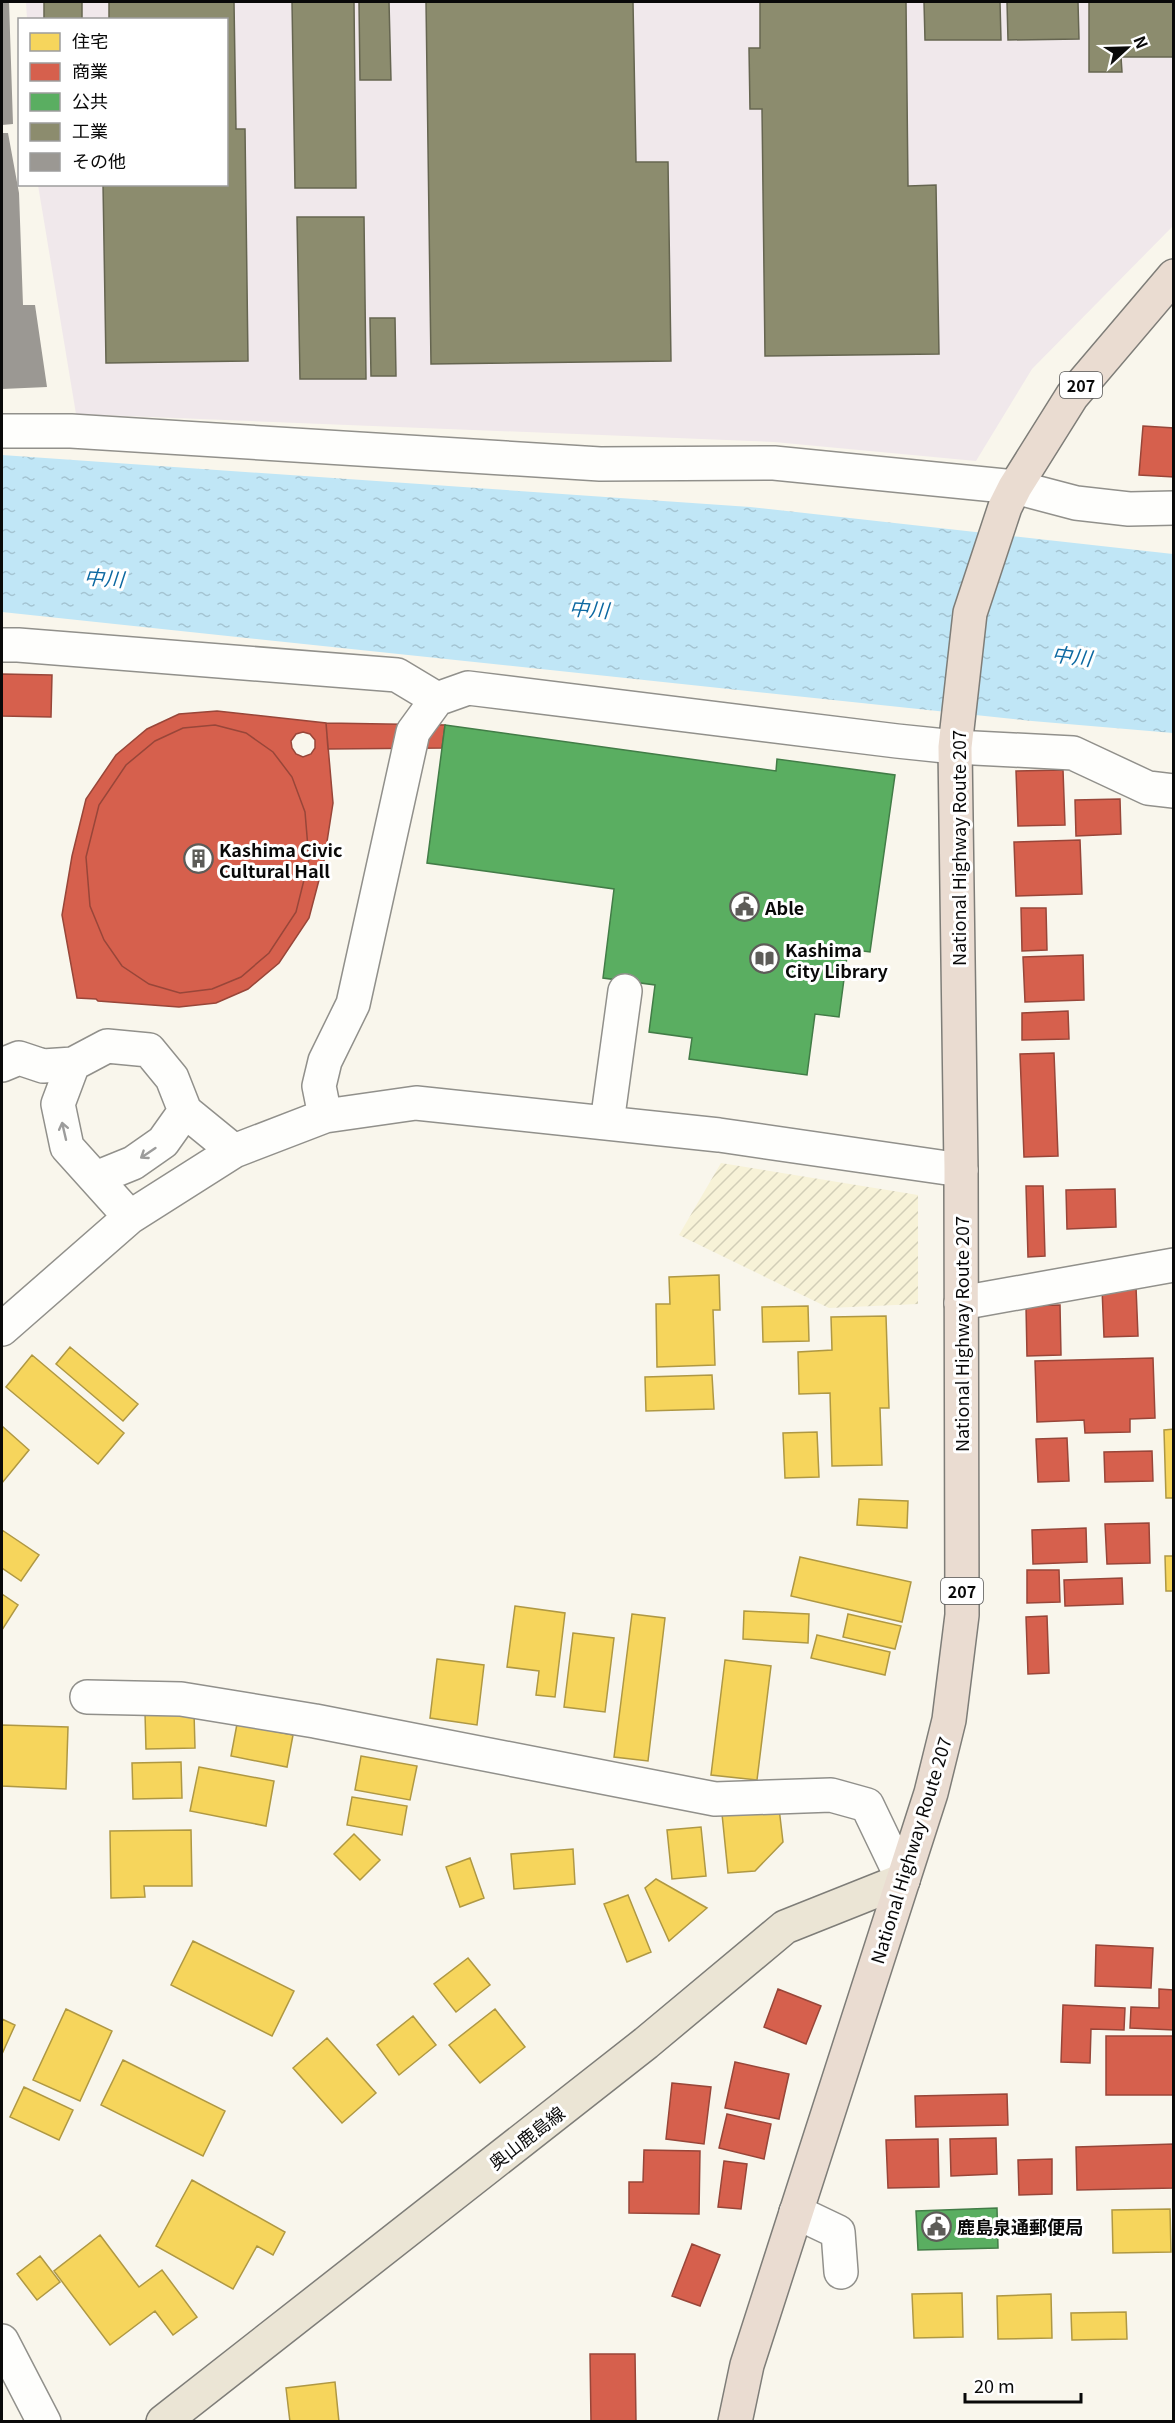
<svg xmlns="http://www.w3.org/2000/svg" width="1175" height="2423" viewBox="0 0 1175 2423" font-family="Georgia,'Noto Sans JP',serif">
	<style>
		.industrial { fill: #f0e8eb }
		.farmland { fill: url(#farmland-furrows) }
		.water { fill: url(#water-ripples) }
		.homes { fill: #f6d55c; stroke: #af9843; stroke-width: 1.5 }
		.shops { fill: #d6604d; stroke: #984639; stroke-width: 1.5; fill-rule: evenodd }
		.public { fill: #5aae61; stroke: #427c47; stroke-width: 1.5 }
		.industry { fill: #8c8c6e; stroke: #656550; stroke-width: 1.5 }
		.building { fill: #9b9893 }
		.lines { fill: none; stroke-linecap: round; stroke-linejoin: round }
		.minor-casing { stroke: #91908b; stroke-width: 36 }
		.major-casing { stroke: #7e7d78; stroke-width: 36 }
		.highway-casing { stroke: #7e7d78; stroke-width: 36 }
		.minor { stroke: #fefefc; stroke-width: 33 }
		.major { stroke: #ebe5d5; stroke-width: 33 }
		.highway { stroke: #eadcd1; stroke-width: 33 }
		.oneway { stroke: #9c9c9b }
		.labels { text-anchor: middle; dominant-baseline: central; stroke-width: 6; stroke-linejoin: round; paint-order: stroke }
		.shield { fill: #fff; stroke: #535353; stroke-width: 1.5 }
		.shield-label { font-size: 16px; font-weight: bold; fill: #090909 }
		.street-label { font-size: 18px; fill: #090909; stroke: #fff }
		.poi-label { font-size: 18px; font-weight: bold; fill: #090909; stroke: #fff; text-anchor: start }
		.water-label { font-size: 20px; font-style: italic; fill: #0c68a1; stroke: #fff }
	</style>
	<defs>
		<pattern id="farmland-furrows" width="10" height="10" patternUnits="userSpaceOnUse" patternTransform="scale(1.5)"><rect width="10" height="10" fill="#f7f2d7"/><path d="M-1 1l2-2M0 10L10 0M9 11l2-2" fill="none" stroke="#d2ceb7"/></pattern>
		<pattern id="water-ripples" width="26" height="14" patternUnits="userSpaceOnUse" patternTransform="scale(1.5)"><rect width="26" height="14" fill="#c0e6f6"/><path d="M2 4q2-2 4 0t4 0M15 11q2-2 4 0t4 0" fill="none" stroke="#a4c4d2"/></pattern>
	</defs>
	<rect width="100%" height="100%" fill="#f9f6ec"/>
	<!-- industrial -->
	<path class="industrial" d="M26,2h1147v224l-141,143 -56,92 -202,-19 -698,-28 -38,-229 188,-1v-164l-199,-1z"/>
	<!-- farmland -->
	<path class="farmland" d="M721,1163l197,32v109l-89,4 -150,-73z"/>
	<!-- water -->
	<path class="water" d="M2,455l748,52 423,47v179l-141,-12 -1030,-109z"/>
	<!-- homes -->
	<path class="homes" d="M719,1275l1,35h-7l2,55 -58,2 -1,-63h14l-1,-27z
		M808,1306l1,35 -46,1 -1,-35z
		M886,1316l3,92h-9l2,57 -50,1 -2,-73 -31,1 -1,-42 34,-2 -1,-33z
		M70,1347l68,57 -15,17 -67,-57z
		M32,1355l92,78 -26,31 -92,-77z
		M712,1375l2,34 -68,2 -1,-34z
		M2,1426l27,24 -27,33z
		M1174,1429v69h-8l-2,-68z
		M817,1432l2,45 -34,1 -2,-45z
		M859,1499l49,2 -1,27 -50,-3z
		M2,1530l37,25 -18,26 -19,-13z
		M1165,1556h9v35h-8z
		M800,1557l111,25 -9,40 -111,-26z
		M2,1594l16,11 -16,25z
		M515,1606l50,7 -10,84 -19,-2 3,-24 -32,-4z
		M744,1611l65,3 -1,29 -65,-4z
		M632,1614l33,4 -17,143 -34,-4z
		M848,1614l53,12 -6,23 -52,-12z
		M573,1633l41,5 -9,74 -41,-5z
		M817,1635l73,17 -5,23 -74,-17z
		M437,1659l47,6 -7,60 -47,-7z
		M725,1660l46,6 -14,114 -46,-5z
		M194,1712l1,36 -49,1 -1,-36z
		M237,1724l56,11 -6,32 -56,-11z
		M2,1725l66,2 -2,62 -64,-3z
		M361,1756l56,10 -7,34 -55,-10z
		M181,1762l1,36 -49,1 -1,-36z
		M199,1767l75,14 -8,45 -76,-15z
		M352,1797l55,9 -5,29 -55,-10z
		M779,1808l4,34 -28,29 -27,2 -6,-59z
		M701,1827l5,49 -34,3 -5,-49z
		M191,1830l1,56h-48l1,11 -34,1 -1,-67z
		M354,1834l26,26 -20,20 -26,-26z
		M573,1849l2,35 -61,5 -3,-35z
		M470,1858l14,40 -24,9 -14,-40z
		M656,1879l51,29 -38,33 -24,-53z
		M628,1895l23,57 -24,10 -23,-58z
		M193,1941l101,50 -22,45 -101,-51z
		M468,1958l22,27 -34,27 -22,-28z
		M66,2009l46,22 -32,70 -47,-21z
		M495,2009l30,38 -45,36 -31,-38z
		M413,2016l23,29 -37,30 -22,-30z
		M2,2019l13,6 -13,29z
		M327,2038l49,55 -34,30 -49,-55z
		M123,2060l102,51 -22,45 -102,-51z
		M24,2087l49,23 -14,30 -49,-23z
		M192,2180l93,52 -12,23 -16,-9 -24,43 -77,-43z
		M1170,2209l1,43 -58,1 -1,-43z
		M100,2235l39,52 23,-17 35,47 -24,18 -18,-24 -45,34 -56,-74z
		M40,2256l20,26 -23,18 -20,-26z
		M962,2293l1,44 -49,1 -2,-44z
		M1051,2294l1,44 -54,1 -1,-43z
		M1126,2312l1,27 -55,1 -1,-27z
		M335,2382l4,40h-49l-4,-34z"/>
	<!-- shops -->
	<path class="shops" d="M1143,426l31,2v49l-35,-2z
		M2,674l50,1 -1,42 -49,-1z
		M217,711l109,12 7,80 -9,58 -15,57 -30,45 -31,26 -32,14 -37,4 -81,-6 -2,-2 -19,-1 -15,-83 10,-59 14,-57 30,-44 31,-26 32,-15zM215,725l31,8 27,19 19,25 13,35 4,48 -13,52 -27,41 -28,24 -29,12 -32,4 -31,-9 -27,-18 -18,-26 -14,-34 -4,-49 13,-52 27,-40 29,-24 28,-13zM303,732l7,2 5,6v8l-4,6 -8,3 -7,-3 -4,-6 -1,-7 5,-7z
		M326,723l119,2 -3,23 -114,1z
		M215,725l31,8 27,19 19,25 13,35 4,48 -13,52 -27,41 -28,24 -29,12 -32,4 -31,-9 -27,-18 -18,-26 -14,-34 -4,-49 13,-52 27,-40 29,-24 28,-13z
		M1063,770l2,55 -47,1 -2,-55z
		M1120,799l1,35 -45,2 -1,-36z
		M1080,840l2,54 -66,2 -2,-54z
		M1021,908h25l1,42 -25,1z
		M1083,955l1,45 -59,2 -2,-45z
		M1068,1011l1,28 -47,1v-27z
		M1054,1053l4,103 -34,1 -4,-103z
		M1026,1186h17l2,70 -17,1z
		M1115,1189l1,38 -49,2 -1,-39z
		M1136,1287l2,49 -34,1 -2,-49z
		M1060,1305l1,50 -34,1 -1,-50z
		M1153,1358l2,60 -25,1v13l-45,1 -1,-13 -47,2 -2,-61z
		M1067,1438l2,43 -31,1 -2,-43z
		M1152,1451l1,30 -48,1 -1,-30z
		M1149,1523l1,40 -43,1 -2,-40z
		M1086,1528l1,34 -54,2 -1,-34z
		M1027,1570h32l1,32 -33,1z
		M1122,1578l1,26 -58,2 -1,-26z
		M1047,1616l2,57 -21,1 -2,-57z
		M1096,1945l57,3 -2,40 -56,-2z
		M778,1989l43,17 -15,38 -42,-17z
		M1159,1989l15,1v40l-44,-2 1,-21 28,1z
		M1063,2005l62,3 -1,22 -33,-1 -1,34 -29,-1z
		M1106,2036h68v59h-68z
		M735,2062l54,12 -10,45 -54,-11z
		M672,2083l39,4 -7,57 -38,-5z
		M1007,2094l1,31 -92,2 -1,-31z
		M727,2114l44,10 -7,35 -45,-11z
		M996,2138l1,36 -46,2 -1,-37z
		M938,2139l1,48 -51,1 -2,-48z
		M1174,2144v44l-97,2 -1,-43z
		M644,2150l56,1 -1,63 -70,-1v-31h14z
		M1052,2159v35l-33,1 -1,-35z
		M724,2161l23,3 -6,45 -23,-2z
		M692,2244l28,11 -20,51 -28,-10z
		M590,2354h45l1,68h-45z"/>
	<!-- public -->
	<path class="public" d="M445,725l331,46 1,-12 118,16 -25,177 -22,-3 -9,68 -24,-3 -8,61 -118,-16 3,-21 -43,-6 6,-47 -52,-7 11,-89 -187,-26z
		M997,2208l1,40 -80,2 -2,-39z"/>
	<!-- industry -->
	<path class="industry" d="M44,2h38v18h-38z
		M109,2h125l2,127h9l3,232 -142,2 -3,-179h123v-164h-117z
		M292,2h62l2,186h-61z
		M359,2h30l2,78h-31z
		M426,2h207l3,160h32l3,199 -240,3z
		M760,2h146l2,184 28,-1 3,169 -174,2 -3,-247h-12l-1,-61h11z
		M924,2h76l1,38h-76z
		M1007,2h71l1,37 -71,1z
		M1089,2h85v55h-53l1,15h-33z
		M297,217h67l2,162h-66z
		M370,318h25l1,58h-25z"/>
	<!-- building -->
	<path class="building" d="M2,2h7l4,122 -11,1z
		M2,133h6l11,60 4,112h12l12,82 -45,2z"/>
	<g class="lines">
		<defs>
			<path id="minor" d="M2,431h69l529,33 174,-1 241,24 61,16 53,6 45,-1
				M2,645h16l379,30 40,24
				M2,1065l17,-7 24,8 30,-2
				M325,1116l-6,-30 6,-25 28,-57 60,-272 24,-33 31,-11 429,53 58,6 118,6 75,35 26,3
				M607,1123l18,-132
				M96,1178l37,-15 30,-21 22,-31
				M130,1217l-63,-70 -9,-43 15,-40 34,-18 42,4 23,28 13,33 49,40
				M961,1303l213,-38
				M2,1329l128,-112 104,-66 91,-35 91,-13 303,32 242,35
				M87,1697l94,2 134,22 400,78 116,-4 36,10 36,75
				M796,2212l42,20 3,40
				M2,2341l42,81"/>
			<path id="major" d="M163,2422l483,-379 139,-116 118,-47"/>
			<path id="highway" d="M735,2422l12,-57 184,-572 18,-73 13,-105 -1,-445 -6,-423 15,-134 35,-106 10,-20 57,-91 102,-120"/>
		</defs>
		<!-- minor casing -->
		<use href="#minor" class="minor-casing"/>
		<!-- major casing -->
		<use href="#major" class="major-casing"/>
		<!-- highway casing -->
		<use href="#highway" class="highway-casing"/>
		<!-- minor -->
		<use href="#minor" class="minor"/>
		<!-- major -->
		<use href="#major" class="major"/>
		<!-- highway -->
		<use href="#highway" class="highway"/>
	</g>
	<!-- one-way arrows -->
	<defs><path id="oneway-shaft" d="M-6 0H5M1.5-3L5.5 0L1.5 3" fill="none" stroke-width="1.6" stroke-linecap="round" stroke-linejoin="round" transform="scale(1.5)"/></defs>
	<g class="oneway">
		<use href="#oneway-shaft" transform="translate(64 1131) rotate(-103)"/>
		<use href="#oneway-shaft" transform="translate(148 1153) rotate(146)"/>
	</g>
	<!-- icons -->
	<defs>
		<symbol id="building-ring" viewBox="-11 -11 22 22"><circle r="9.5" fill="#fff" stroke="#5d5c58" stroke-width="1.5"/><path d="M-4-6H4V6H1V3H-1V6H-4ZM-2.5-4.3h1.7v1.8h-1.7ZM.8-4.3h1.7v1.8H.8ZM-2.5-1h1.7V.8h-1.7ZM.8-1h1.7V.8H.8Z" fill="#5d5c58"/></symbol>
		<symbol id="civic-ring" viewBox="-11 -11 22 22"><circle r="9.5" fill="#fff" stroke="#5d5c58" stroke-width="1.5"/><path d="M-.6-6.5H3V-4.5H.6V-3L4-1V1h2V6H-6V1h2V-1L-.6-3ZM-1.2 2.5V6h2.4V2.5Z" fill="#5d5c58"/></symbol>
		<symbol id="library-ring" viewBox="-11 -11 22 22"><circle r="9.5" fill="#fff" stroke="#5d5c58" stroke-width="1.5"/><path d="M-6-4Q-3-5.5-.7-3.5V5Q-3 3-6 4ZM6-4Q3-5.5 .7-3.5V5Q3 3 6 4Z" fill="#5d5c58"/></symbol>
	</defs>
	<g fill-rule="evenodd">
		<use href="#building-ring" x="182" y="842" width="33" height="33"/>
		<use href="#civic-ring" x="728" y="890" width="33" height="33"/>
		<use href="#library-ring" x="748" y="942" width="33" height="33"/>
		<use href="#civic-ring" x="920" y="2210" width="33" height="33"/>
	</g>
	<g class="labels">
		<!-- shield labels -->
		<g class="shield">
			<rect x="1060" y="372" width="42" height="26" rx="4.5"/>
			<rect x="941" y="1578" width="42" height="26" rx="4.5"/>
		</g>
		<g class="shield-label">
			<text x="1081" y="385">207</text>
			<text x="962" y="1591">207</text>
		</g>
		<!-- street labels -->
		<g class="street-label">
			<text transform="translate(958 848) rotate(-90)">National Highway Route 207</text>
			<text transform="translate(961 1334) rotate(-90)">National Highway Route 207</text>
			<text transform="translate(910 1850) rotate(-73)">National Highway Route 207</text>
			<text transform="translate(526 2137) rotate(-38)">奥山鹿島線</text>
		</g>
		<!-- poi labels -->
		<g class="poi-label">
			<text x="219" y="849">Kashima Civic<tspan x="219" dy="21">Cultural Hall</tspan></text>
			<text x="765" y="907">Able</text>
			<text x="785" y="949">Kashima<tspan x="785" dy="21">City Library</tspan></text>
			<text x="957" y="2226">鹿島泉通郵便局</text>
		</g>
		<!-- water labels -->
		<g class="water-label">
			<text transform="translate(104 577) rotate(4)">中川</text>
			<text transform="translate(589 608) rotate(4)">中川</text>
			<text transform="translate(1072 655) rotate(7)">中川</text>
		</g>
	</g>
	<!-- border -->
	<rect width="1175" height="2423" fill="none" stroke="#090909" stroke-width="6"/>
	<!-- legend -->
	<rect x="18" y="18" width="210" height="168" fill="#ffffff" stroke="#9d9d9d" stroke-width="1.5"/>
	<rect x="30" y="33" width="30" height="18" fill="#f6d55c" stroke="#9d9d9d" stroke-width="1.5"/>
	<text x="72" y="48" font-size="18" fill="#090909">住宅</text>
	<rect x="30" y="63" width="30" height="18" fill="#d6604d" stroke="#9d9d9d" stroke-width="1.5"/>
	<text x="72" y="78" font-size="18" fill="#090909">商業</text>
	<rect x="30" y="93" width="30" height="18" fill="#5aae61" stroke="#9d9d9d" stroke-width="1.5"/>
	<text x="72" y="108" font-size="18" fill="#090909">公共</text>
	<rect x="30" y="123" width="30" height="18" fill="#8c8c6e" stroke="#9d9d9d" stroke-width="1.5"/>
	<text x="72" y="138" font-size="18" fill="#090909">工業</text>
	<rect x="30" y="153" width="30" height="18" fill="#9b9893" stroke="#9d9d9d" stroke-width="1.5"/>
	<text x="72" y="168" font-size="18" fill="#090909">その他</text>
	<!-- north arrow -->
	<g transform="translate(1127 48) rotate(68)" stroke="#ffffff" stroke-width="4.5" paint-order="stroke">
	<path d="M0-4.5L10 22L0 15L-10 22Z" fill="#090909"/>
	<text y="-9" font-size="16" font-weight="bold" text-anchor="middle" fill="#090909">N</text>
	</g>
	<!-- scale -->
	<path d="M965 2393v9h116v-9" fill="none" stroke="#090909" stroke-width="3"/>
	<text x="974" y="2393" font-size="18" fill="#090909" stroke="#ffffff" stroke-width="4.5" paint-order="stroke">20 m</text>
</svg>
